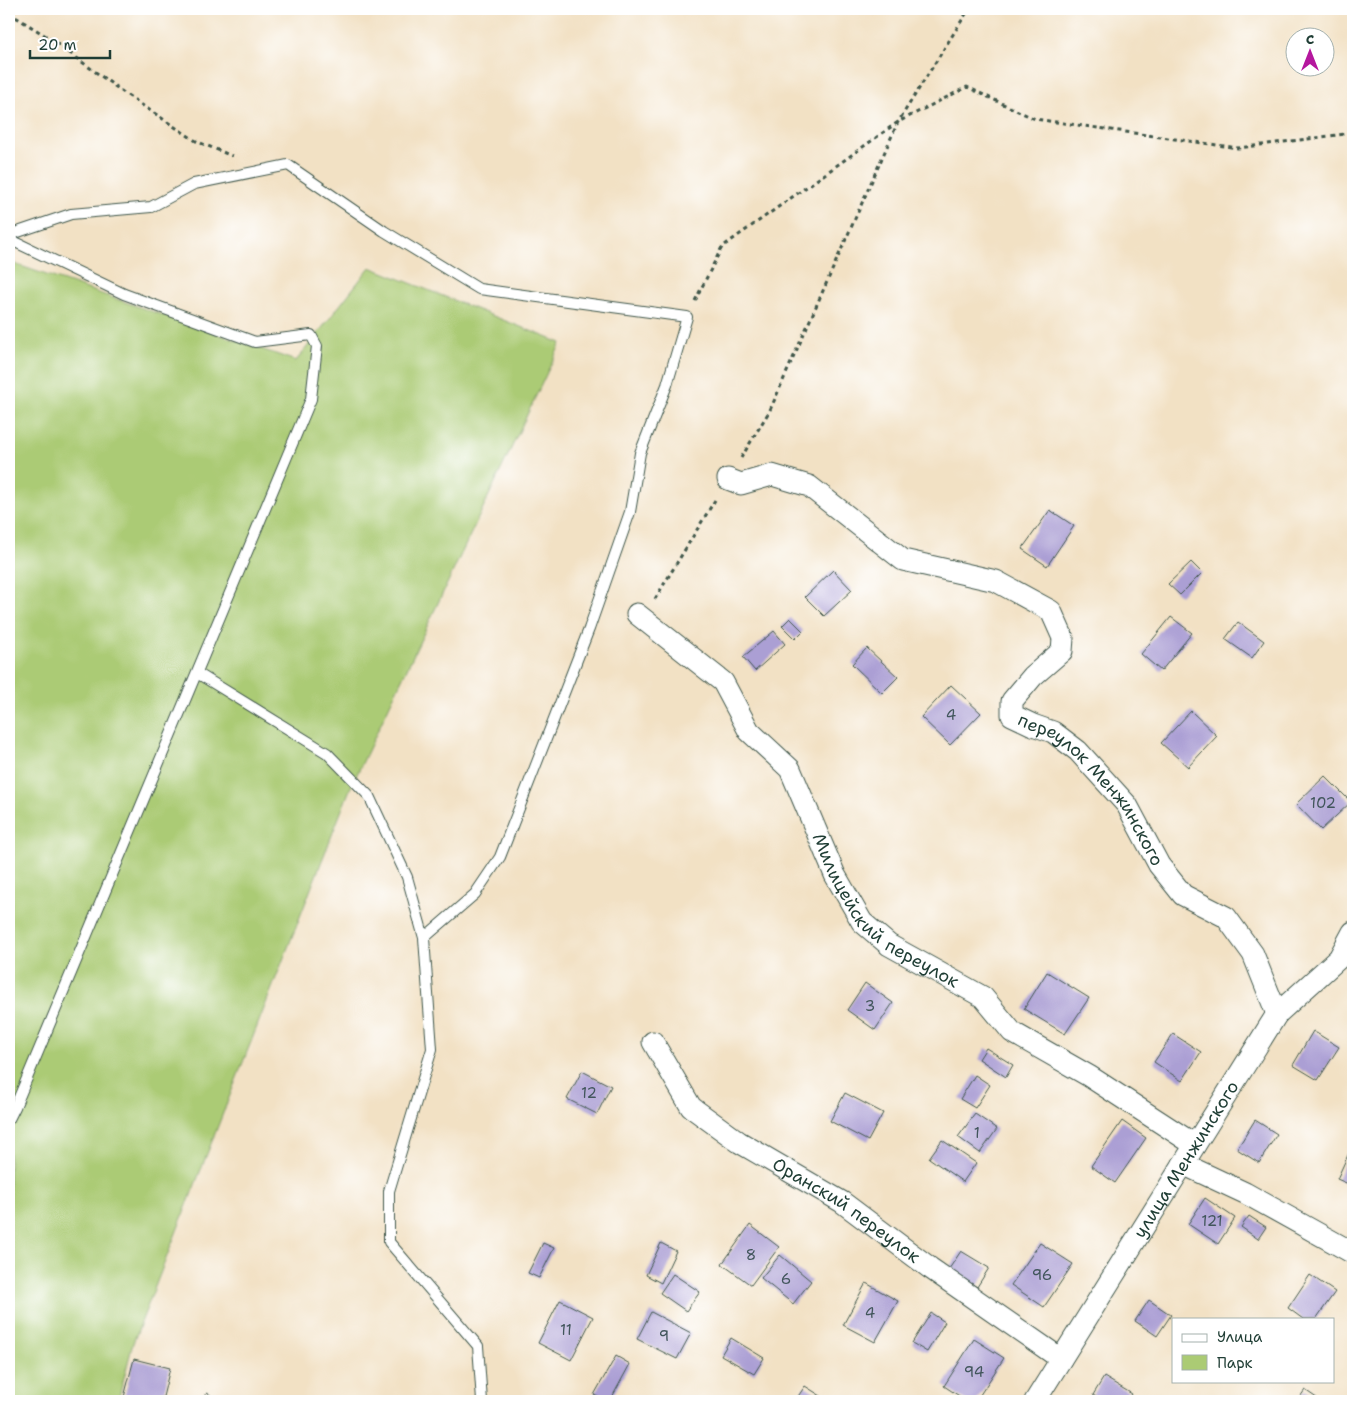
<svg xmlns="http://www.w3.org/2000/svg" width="1362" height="1410" viewBox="0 0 1362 1410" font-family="'Shantell Sans',sans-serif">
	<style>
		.green { fill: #abcb74; stroke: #658454 }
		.building { fill: #ab9fd4 }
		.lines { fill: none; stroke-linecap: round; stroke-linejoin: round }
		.service-casing { stroke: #3f564a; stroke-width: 12 }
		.minor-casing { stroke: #3f564a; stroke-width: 23 }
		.path { stroke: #3f564a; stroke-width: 3; stroke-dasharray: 4 4; stroke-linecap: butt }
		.service { stroke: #fff; stroke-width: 10 }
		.minor { stroke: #fff; stroke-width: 21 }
		.labels { text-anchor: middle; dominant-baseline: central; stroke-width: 5; stroke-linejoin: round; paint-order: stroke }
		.number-label { font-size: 15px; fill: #42565c }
		.street-label { font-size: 18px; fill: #1f3d34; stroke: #fff }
	</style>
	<rect width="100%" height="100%" fill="#fff"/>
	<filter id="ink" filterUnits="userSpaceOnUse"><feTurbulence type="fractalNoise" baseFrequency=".02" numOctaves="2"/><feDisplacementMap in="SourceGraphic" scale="10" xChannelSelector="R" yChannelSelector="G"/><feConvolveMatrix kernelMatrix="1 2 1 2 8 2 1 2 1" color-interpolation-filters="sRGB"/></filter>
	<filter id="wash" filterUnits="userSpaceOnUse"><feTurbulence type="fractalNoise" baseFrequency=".0096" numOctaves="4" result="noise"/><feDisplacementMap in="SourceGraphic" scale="20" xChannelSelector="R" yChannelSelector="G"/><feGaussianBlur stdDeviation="1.12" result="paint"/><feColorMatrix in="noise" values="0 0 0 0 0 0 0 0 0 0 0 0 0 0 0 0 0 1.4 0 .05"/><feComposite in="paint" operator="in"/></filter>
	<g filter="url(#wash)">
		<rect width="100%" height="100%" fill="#f2e1c4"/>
		<!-- green -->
		<path class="green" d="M9,262l287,99 74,-94 191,76 -211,446 -217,554 -15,58h-109z"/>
		<g id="blocks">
			<!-- building -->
			<path class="building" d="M1050,510l24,16 -27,40 -25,-17z
				M1191,562l11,11 -22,22 -12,-11z
				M833,570l19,20 -28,26 -19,-19z
				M1171,617l21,16 -31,38 -20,-17z
				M790,618l13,13 -8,8 -13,-13z
				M1238,622l26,19 -12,17 -27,-19z
				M774,631l11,13 -30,27 -12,-14z
				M867,648l31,29 -16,16 -30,-29z
				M951,685l30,28 -31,32 -29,-28z
				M1191,711l26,25 -29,31 -27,-24z
				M1325,776l26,26 -30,28 -25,-26z
				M1047,972l42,26 -24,36 -41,-25z
				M865,983l28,20 -18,27 -28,-20z
				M1313,1031l26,16 -21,33 -25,-15z
				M1173,1034l28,18 -19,29 -28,-19z
				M986,1048l27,17 -7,12 -27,-18z
				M582,1071l29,15 -14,28 -30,-15z
				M975,1075l15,10 -15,23 -15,-9z
				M845,1093l38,20 -15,28 -38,-20z
				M975,1114l22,15 -17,24 -22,-16z
				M1255,1120l22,14 -18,29 -22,-14z
				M1122,1121l24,17 -31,45 -24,-17z
				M942,1140l34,23 -13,19 -34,-24z
				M1353,1144v35l-2,6 -14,-6z
				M1205,1198l30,20 -17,26 -30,-20z
				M1249,1216l17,11 -8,12 -17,-12z
				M750,1225l29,22 -28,38 -29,-21z
				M543,1243l11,5 -15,30 -11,-5z
				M661,1243l15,8 -15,32 -15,-8z
				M1040,1243l33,21 -29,43 -33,-22z
				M961,1251l28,17 -12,19 -28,-18z
				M780,1255l31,26 -18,23 -32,-26z
				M673,1274l27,18 -14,19 -26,-18z
				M1310,1275l25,17 -19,27h-13l-15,-11z
				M866,1283l32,18 -23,41 -32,-17z
				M560,1300l33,17 -22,43 -33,-17z
				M1149,1300l22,15 -14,21 -22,-15z
				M651,1312l40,21 -14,26 -40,-20z
				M931,1313l14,9 -18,30 -15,-9z
				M731,1338l33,20 -10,16 -33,-19z
				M974,1339l30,19 -28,43h-9l-23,-15z
				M616,1356l14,8 -20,37h-4l-12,-6z
				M134,1359l36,9 -8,33h-39z
				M1104,1377l28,17 -4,7h-26l-9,-6z
				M805,1386l24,15h-34z
				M1305,1390l16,11h-24z
				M207,1393l14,8h-19z"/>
		</g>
	</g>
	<g filter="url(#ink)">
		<use href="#blocks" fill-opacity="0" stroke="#3f564a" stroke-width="1"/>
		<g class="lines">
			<defs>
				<path id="service" d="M9,235l62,-21 80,-7 43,-23 94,-19 96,66 95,58 208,28 -20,68 -27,68 -10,59 -41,117 -89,228 -25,37 -51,44 8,111 -43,142v51l89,104 4,55
					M9,239l115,55 131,48 56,-7 6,11 -6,53 -296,708 -6,12
					M197,673l130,80 42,43 38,81 17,61"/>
				<g id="minor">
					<path id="s1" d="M728,479l13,5 31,-9 37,11 94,74 93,21 55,30 12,27 -1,13 -29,25 -21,25v14l21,10 20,7 25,19 49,54 32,60 24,30 43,22 27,37 24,60"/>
					<path id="s2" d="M637,614l86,68 26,49 41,38 45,106 27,47 27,23 94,52 29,35 77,44 106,69"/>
					<path id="s3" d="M653,1042l38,65 48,35 103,60 88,66 131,91"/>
					<path d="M1183,1164l62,29 108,60"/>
					<path id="s4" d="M1035,1401l242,-387 62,-56 14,-26"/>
				</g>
			</defs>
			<!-- service casing -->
			<use href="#service" class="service-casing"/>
			<!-- minor casing -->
			<use href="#minor" class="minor-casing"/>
			<!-- path -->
			<path class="path" d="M9,13l42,26 73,54 72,48 36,15
				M695,301l27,-54 176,-125 69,-35 68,32 203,29 115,-15
				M741,458l29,-48 128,-288 71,-113
				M655,599l60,-99"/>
			<!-- service -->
			<use href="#service" class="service"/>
			<!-- minor -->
			<use href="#minor" class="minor"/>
		</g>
	</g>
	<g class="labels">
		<!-- number labels -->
		<g class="number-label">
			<text x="951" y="715">4</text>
			<text x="1323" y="803">102</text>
			<text x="870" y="1006">3</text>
			<text x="589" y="1093">12</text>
			<text x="977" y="1133">1</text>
			<text x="1212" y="1221">121</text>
			<text x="751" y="1255">8</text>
			<text x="1042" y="1275">96</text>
			<text x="786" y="1279">6</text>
			<text x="870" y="1313">4</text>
			<text x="566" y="1330">11</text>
			<text x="664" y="1336">9</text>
			<text x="974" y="1372">94</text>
		</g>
		<!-- street labels -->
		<g class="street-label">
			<text stroke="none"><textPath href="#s1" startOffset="602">переулок Менжинского</textPath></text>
			<text stroke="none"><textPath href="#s2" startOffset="398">Милицейский переулок</textPath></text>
			<text stroke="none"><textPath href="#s4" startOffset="285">улица Менжинского</textPath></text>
			<text stroke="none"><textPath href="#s3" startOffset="262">Оранский переулок</textPath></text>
		</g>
	</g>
	<!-- margin -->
	<rect width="1362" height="1410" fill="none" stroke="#fff" stroke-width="30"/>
	<!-- legend -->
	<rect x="1172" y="1318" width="162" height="65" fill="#ffffff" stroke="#a5b1ae"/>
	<rect x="1182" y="1334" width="25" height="8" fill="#ffffff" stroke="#a5b1ae"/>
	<text x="1217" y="1342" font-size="15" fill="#1f3d34">Улица</text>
	<rect x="1182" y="1355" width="25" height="15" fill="#abcb74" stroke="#a5b1ae"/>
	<text x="1217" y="1368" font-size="15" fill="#1f3d34">Парк</text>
	<!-- north arrow -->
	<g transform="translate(1310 52)"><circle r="24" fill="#ffffff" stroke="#a5b1ae"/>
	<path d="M0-4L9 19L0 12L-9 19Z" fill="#b5179e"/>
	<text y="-8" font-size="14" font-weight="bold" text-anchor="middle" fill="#1f3d34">С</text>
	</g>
	<!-- scale -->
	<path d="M30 50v8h80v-8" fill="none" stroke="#1f3d34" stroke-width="2.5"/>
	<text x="38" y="50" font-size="15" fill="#1f3d34" stroke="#ffffff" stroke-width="4" paint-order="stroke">20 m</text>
</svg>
